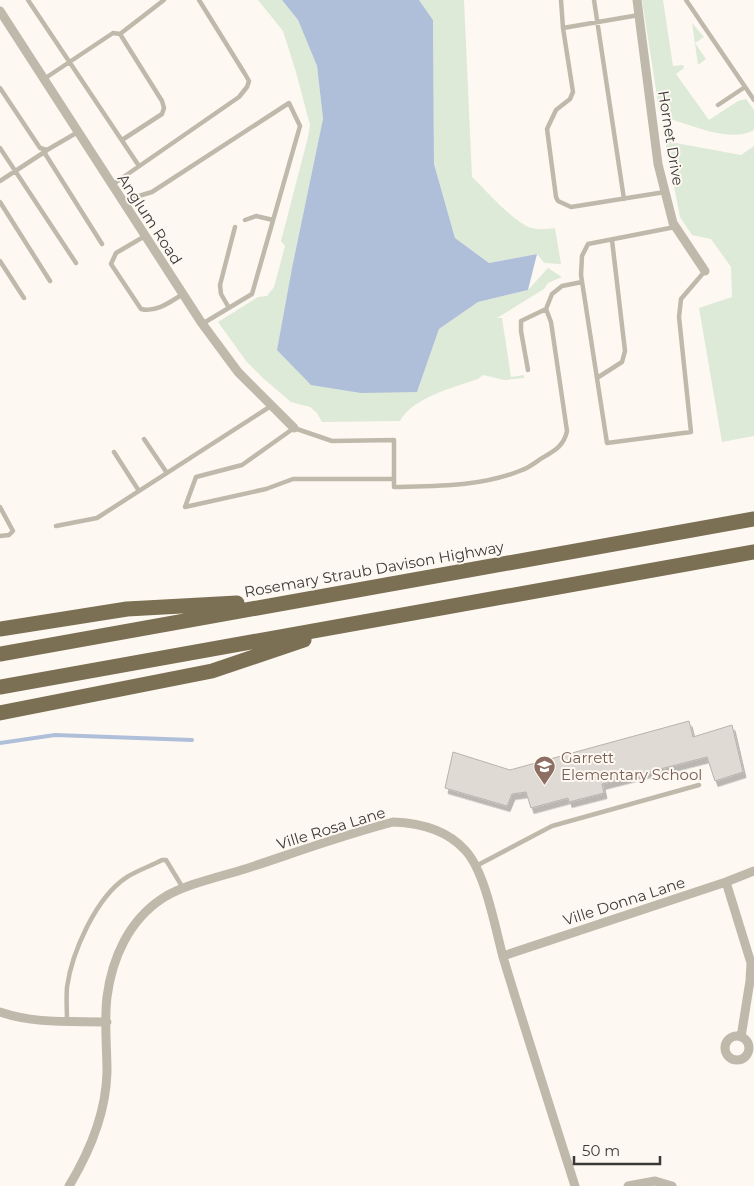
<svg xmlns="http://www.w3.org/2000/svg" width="754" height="1186" viewBox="0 0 754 1186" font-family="Montserrat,sans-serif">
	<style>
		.green { fill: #ddead8 }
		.water { fill: #afbfda }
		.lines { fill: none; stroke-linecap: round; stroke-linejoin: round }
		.stream { stroke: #afbfda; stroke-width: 4 }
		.building { fill: #dfdad4; stroke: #b8b3ad; filter: url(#shadow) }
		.lane { stroke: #bfb9ac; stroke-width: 4.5 }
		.street { stroke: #bfb9ac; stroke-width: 9 }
		.highway { stroke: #7c7054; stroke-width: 15 }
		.labels { text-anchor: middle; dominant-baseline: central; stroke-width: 4; stroke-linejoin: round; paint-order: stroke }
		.street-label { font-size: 15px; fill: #3b3937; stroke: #fef8f2 }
		.education-label { font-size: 15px; fill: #785e54; stroke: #fef8f2; text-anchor: start }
	</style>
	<defs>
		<filter id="shadow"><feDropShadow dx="3" dy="5.5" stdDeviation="0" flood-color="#0004"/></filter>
	</defs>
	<rect width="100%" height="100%" fill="#fef8f2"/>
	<!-- green -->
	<path class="green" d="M258,0h24l16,20 19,46 6,54 -30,143 124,129 22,-63 39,-27 50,-12 20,-22 14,9 -14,6 -4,6 -47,29h5l9,59 13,-2v3l-20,2 -21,-5 -5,4c-24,8 -66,19 -78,42l-78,1 -5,-9 -7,-6 -19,-5 -27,-23 -18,-18 -28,-39 40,-25 9,-1 7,-9 11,-41 -4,-5 27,-104 2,-12 -14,-53 -13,-41z
		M419,0h45l8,177c14,13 42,46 60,51 8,2 15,1 23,0l6,36 -17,-1 -7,-9 -48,9 -34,-25 -21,-74 -1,-144z
		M642,0h21l10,66 10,-1 1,3 -8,6 33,46 29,-19 8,-2 8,11v20c-24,13 -59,-4 -84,-11l-8,-4 -3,-6z
		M692,23l12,14 -9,6 11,16 -8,6z
		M665,141l76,14 13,-9v290l-32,6 -23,-134 33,-11 -1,-30 -20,-28 -19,-4 -12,-18z"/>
	<!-- water -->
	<path class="water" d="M282,0h137l14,20 1,144 21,74 34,25 48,-9 -9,36 -50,12 -39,27 -22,63 -56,1 -50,-8 -34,-35 16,-87 30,-144 -6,-53 -19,-46z"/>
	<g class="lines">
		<!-- stream -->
		<path class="stream" d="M0,743l55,-8 137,5"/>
	</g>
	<!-- building -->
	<path class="building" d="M689,721l4,16 39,-12 11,47 -28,9 -8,-24 -105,27 2,9 -35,9 -1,-4 -37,10 -5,-16 -14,2 -5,12 -62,-18 8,-36 57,18z"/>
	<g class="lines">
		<!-- lane -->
		<path class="lane" d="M28,0l111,166
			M561,0l2,28
			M594,0l30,199
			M686,0l68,100
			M639,15l-76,13 10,64 -3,7 -14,11 -9,19 9,68 2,4 13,6 94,-15
			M120,34l44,-34
			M44,79l69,-46 7,1 42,67 2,7 -2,6 -40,26
			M0,88l40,60 7,2 31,-18
			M718,105l27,-18
			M0,148l76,115
			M44,152l58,92
			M0,181l46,-30
			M112,185l127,-88 8,-10 2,-6 -4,-7 -46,-74
			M122,201l30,-9 137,-89 11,23 -48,168 -50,30
			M0,202l50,79
			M245,220l11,-4 17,4
			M675,227l-87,17 -6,12 -1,19 26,168 84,-11 -12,-115 2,-18 24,-28
			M145,236l-29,17 -5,11 30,45c15,4 29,-7 42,-15
			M0,261l24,37
			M229,308l-8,-14 -1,-9 15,-58
			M528,370l-7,-39v-10l25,-12 6,-15 10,-8 20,-4
			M597,378l25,-16 3,-11 -13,-111
			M144,439l23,34
			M114,452l25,39
			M393,479h-100l-27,10 -81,18 11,-30 46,-12 52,-37 38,13 62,-1v47c43,-1 87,0 128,-17 7,-2 14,-8 20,-12 12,-7 22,-12 25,-27l-16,-109 -5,-13
			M0,507l13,24 -4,4 -9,1
			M56,526l41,-8 174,-112
			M476,866l76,-40 147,-41
			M67,1021c0,-11 -1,-23 0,-34 5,-35 29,-90 60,-110 11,-7 24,-11 35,-17h4l17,28"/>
		<!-- street -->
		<path class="street" d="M637,0l21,164 15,59 32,48
			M0,11l201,311 37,50 56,56
			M726,882l25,81 -1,18 -9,56
			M503,956l223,-74 28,-11
			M0,1012c35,12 70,9 107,10
			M725 1048a12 12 0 1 1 24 0a12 12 0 1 1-24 0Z
			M69,1186c20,-33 37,-74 38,-114 0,-25 -3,-50 0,-75 5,-39 22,-77 56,-99 20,-13 59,-22 82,-29 49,-16 98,-34 148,-47 27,1 53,7 72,28 20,21 30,77 38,107 23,76 48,153 72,229
			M628,1186l27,-5 17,5"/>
		<!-- highway -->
		<path class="highway" d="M0,629l127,-20 110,-6
			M0,654l754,-135
			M0,687l754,-135
			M0,713l212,-42 92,-31"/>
	</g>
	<!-- icons -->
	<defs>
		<symbol id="school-pin" viewBox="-11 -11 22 30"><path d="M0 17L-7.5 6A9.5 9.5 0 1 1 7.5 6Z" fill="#8d6e63" stroke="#fef8f2"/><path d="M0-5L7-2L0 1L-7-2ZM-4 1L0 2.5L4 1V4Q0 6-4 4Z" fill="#fff"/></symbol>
	</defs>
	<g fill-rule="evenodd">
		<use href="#school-pin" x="532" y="754" width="25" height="34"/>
	</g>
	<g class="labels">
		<!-- street labels -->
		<g class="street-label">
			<text transform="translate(671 138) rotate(81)">Hornet Drive</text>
			<text transform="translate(150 219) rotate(57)">Anglum Road</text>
			<text transform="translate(374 569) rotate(-10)">Rosemary Straub Davison Highway</text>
			<text transform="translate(331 828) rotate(-17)">Ville Rosa Lane</text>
			<text transform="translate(624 901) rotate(-18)">Ville Donna Lane</text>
		</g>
		<!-- education labels -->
		<g class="education-label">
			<text x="561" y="757">Garrett<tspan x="561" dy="17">Elementary School</tspan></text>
		</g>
	</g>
	<!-- scale -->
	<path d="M574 1156v8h86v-8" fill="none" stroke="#3b3937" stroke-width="2.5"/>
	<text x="582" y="1156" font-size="15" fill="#3b3937" stroke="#fef8f2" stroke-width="4" paint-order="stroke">50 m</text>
</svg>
